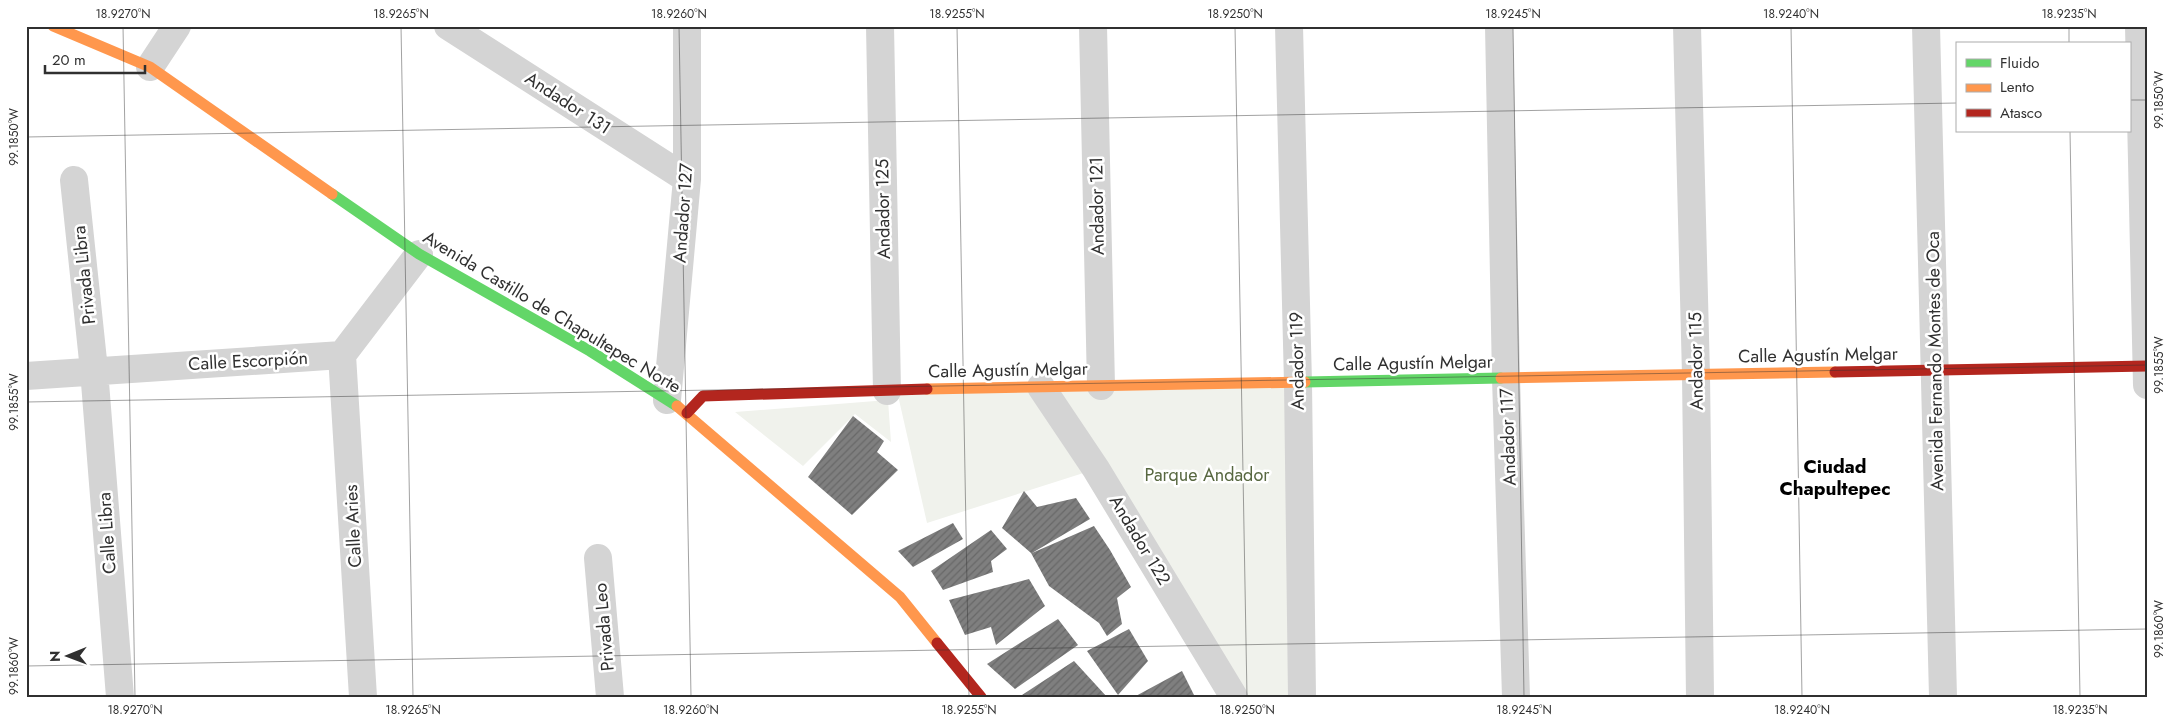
<svg xmlns="http://www.w3.org/2000/svg" width="2173" height="723" viewBox="0 0 2173 723" font-family="Jost,sans-serif">
	<style>
		.park { fill: #f0f2ec }
		.building { fill: url(#building-hatch) }
		.lines { fill: none; stroke-linecap: round; stroke-linejoin: round }
		.street { stroke: #d4d4d4; stroke-width: 28 }
		.fast { stroke: #63d668; stroke-width: 11 }
		.slow { stroke: #ff974d; stroke-width: 11 }
		.jam { stroke: #b3261e; stroke-width: 11 }
		.ticks { fill: none; stroke: #303030; stroke-width: 1; stroke-opacity: 0.45 }
		.labels { text-anchor: middle; dominant-baseline: central; stroke-width: 5; stroke-linejoin: round; paint-order: stroke }
		.street-label { font-size: 18px; fill: #303030; stroke: #fff }
		.park-label { font-size: 18px; fill: #586841; stroke: #fff }
		.neighbourhood-label { font-size: 19px; font-weight: bold; fill: #000; stroke: #fff }
		.neatline { fill: none; stroke: #303030; stroke-width: 2 }
		.ticks-label { font-size: 12px; text-anchor: middle; fill: #303030 }
	</style>
	<defs>
		<pattern id="building-hatch" width="6" height="6" patternUnits="userSpaceOnUse" patternTransform="scale(1.25)"><rect width="6" height="6" fill="#7f7f7f"/><path d="M-1 1l2-2M0 6l6-6M5 7l2-2" fill="none" stroke="#686868"/></pattern>
	</defs>
	<rect width="100%" height="100%" fill="#fff"/>
	<!-- park -->
	<path class="park" d="M1298,383l3,314h-67l-138,-228 -169,54 -30,-132z
		M888,400l3,42 -36,-28 -52,52 -68,-54z"/>
	<!-- building -->
	<path class="building" d="M853,416l31,25 -7,11 21,18 -46,45 -44,-38z
		M1024,491l13,16 39,-9 14,21 -58,34 62,-27 16,24 21,37 -14,11 5,26 -15,12 -8,-13 -50,-37 -18,-33 -29,-25z
		M953,523l10,16 -50,28 -15,-16z
		M991,530l16,19 -16,12 2,11 -50,18 -12,-19z
		M1029,579l16,27 -49,39 -5,-18 -26,8 -16,-35z
		M1058,619l20,26 -63,44 -28,-25z
		M1129,629l19,32 -30,34 -31,-44z
		M1074,661l33,36h-84l-1,-2z
		M1182,671l13,26h-61z"/>
	<g class="lines">
		<!-- street -->
		<path class="street" d="M448,26l239,153
			M880,26l7,365
			M1093,26l8,360
			M1289,26l9,357 4,314
			M1499,26l7,352 10,319
			M1687,26l9,349 4,322
			M1926,26l17,671
			M2139,26l8,359
			M150,67l27,-41
			M74,180l20,190 26,327
			M342,355l21,342
			M26,376l316,-21 77,-101
			M1041,387l55,82 138,228
			M667,400l20,-221v-153
			M598,558l12,139"/>
		<!-- fast -->
		<path class="fast" d="M332,194l87,60 171,97 87,55
			M1305,382l196,-4"/>
		<!-- slow -->
		<path class="slow" d="M53,26l97,41 182,127
			M1501,378l334,-6
			M927,389l378,-7
			M677,406l223,191 37,46"/>
		<!-- jam -->
		<path class="jam" d="M1835,372l312,-6
			M687,413l16,-17 224,-7
			M937,643l44,54"/>
	</g>
	<!-- ticks -->
	<path class="ticks" d="M123,26l12,671M401,26l12,671M679,26l12,671M957,26l12,671M1235,26l12,671M1513,26l11,671M1791,26l11,671M2069,26v18M2129,100h18M2070,131l10,566M26,137l1931,-34M26,402l2121,-37M26,666l2121,-37"/>
	<g class="labels">
		<!-- street labels -->
		<g class="street-label">
			<text transform="translate(568 103) rotate(33)">Andador 131</text>
			<text transform="translate(1097 206) rotate(-91)">Andador 121</text>
			<text transform="translate(883 209) rotate(-91)">Andador 125</text>
			<text transform="translate(683 213) rotate(-86)">Andador 127</text>
			<text transform="translate(84 275) rotate(-96)">Privada Libra</text>
			<text transform="translate(552 312) rotate(31)">Avenida Castillo de Chapultepec Norte</text>
			<text transform="translate(1818 355) rotate(-1)">Calle Agustín Melgar</text>
			<text transform="translate(248 361) rotate(-3)">Calle Escorpión</text>
			<text transform="translate(1297 361) rotate(-91)">Andador 119</text>
			<text transform="translate(1696 361) rotate(-91)">Andador 115</text>
			<text transform="translate(1935 361) rotate(-91)">Avenida Fernando Montes de Oca</text>
			<text transform="translate(1413 363) rotate(-1)">Calle Agustín Melgar</text>
			<text transform="translate(1008 370) rotate(-1)">Calle Agustín Melgar</text>
			<text transform="translate(1508 437) rotate(-92)">Andador 117</text>
			<text transform="translate(353 526) rotate(-93)">Calle Aries</text>
			<text transform="translate(107 533) rotate(-94)">Calle Libra</text>
			<text transform="translate(1140 540) rotate(59)">Andador 122</text>
			<text transform="translate(604 627) rotate(-95)">Privada Leo</text>
		</g>
		<!-- park labels -->
		<g class="park-label">
			<text x="1207" y="475">Parque Andador</text>
		</g>
		<!-- neighbourhood labels -->
		<g class="neighbourhood-label">
			<text x="1835" y="466">Ciudad<tspan x="1835" dy="22">Chapultepec</tspan></text>
		</g>
	</g>
	<!-- border -->
	<rect width="2173" height="723" fill="none" stroke="#ffffff" stroke-width="55"/>
	<!-- legend -->
	<rect x="1956" y="42" width="175" height="90" fill="#ffffff" stroke="#acacac"/>
	<rect x="1966" y="59" width="25" height="8" fill="#63d668" stroke="#acacac"/>
	<text x="2000" y="68" font-size="15" fill="#303030">Fluido</text>
	<rect x="1966" y="84" width="25" height="8" fill="#ff974d" stroke="#acacac"/>
	<text x="2000" y="92" font-size="15" fill="#303030">Lento</text>
	<rect x="1966" y="109" width="25" height="8" fill="#b3261e" stroke="#acacac"/>
	<text x="2000" y="118" font-size="15" fill="#303030">Atasco</text>
	<!-- north arrow -->
	<g transform="translate(68 656) rotate(269)" stroke="#ffffff" stroke-width="4" paint-order="stroke">
	<path d="M0-4L9 19L0 12L-9 19Z" fill="#303030"/>
	<text y="-8" font-size="14" font-weight="bold" text-anchor="middle" fill="#303030">N</text>
	</g>
	<!-- scale -->
	<path d="M45 65v8h100v-8" fill="none" stroke="#303030" stroke-width="2.5"/>
	<text x="52" y="65" font-size="15" fill="#303030" stroke="#ffffff" stroke-width="4" paint-order="stroke">20 m</text>
	<rect x="28" y="28" width="2118" height="668" class="neatline"/>
	<g class="ticks-label">
		<text x="123" y="18">18.9270°N</text>
		<text x="401" y="18">18.9265°N</text>
		<text x="679" y="18">18.9260°N</text>
		<text x="957" y="18">18.9255°N</text>
		<text x="1235" y="18">18.9250°N</text>
		<text x="1513" y="18">18.9245°N</text>
		<text x="1791" y="18">18.9240°N</text>
		<text x="2069" y="18">18.9235°N</text>
		<text transform="translate(2159 100) rotate(-90)" y="4">99.1850°W</text>
		<text transform="translate(14 137) rotate(-90)" y="4">99.1850°W</text>
		<text transform="translate(2159 365) rotate(-90)" y="4">99.1855°W</text>
		<text transform="translate(14 402) rotate(-90)" y="4">99.1855°W</text>
		<text transform="translate(2159 629) rotate(-90)" y="4">99.1860°W</text>
		<text transform="translate(14 666) rotate(-90)" y="4">99.1860°W</text>
		<text x="135" y="714">18.9270°N</text>
		<text x="413" y="714">18.9265°N</text>
		<text x="691" y="714">18.9260°N</text>
		<text x="969" y="714">18.9255°N</text>
		<text x="1247" y="714">18.9250°N</text>
		<text x="1524" y="714">18.9245°N</text>
		<text x="1802" y="714">18.9240°N</text>
		<text x="2080" y="714">18.9235°N</text>
	</g>
</svg>
